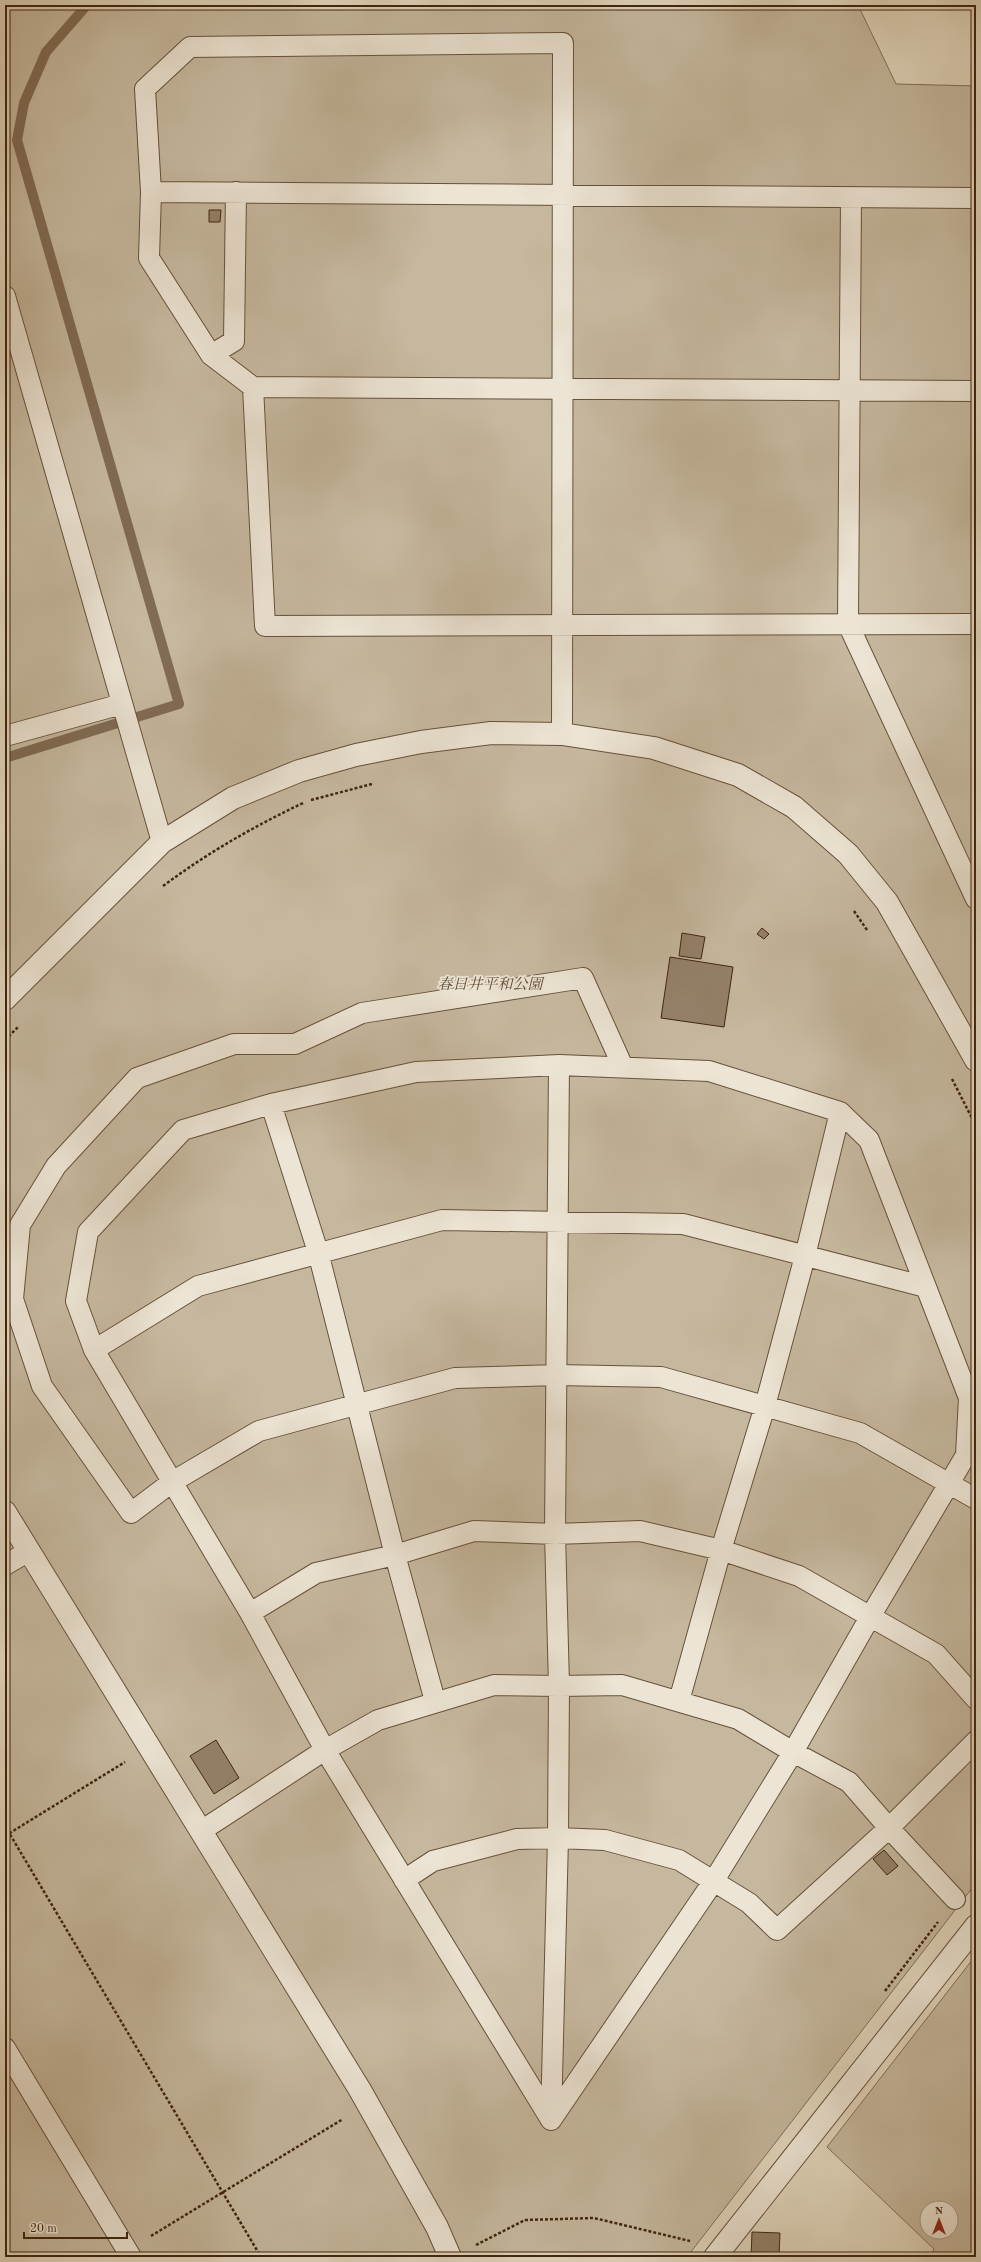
<svg xmlns="http://www.w3.org/2000/svg" width="981" height="2262" viewBox="0 0 981 2262" font-family="'Old Standard TT','Noto Serif JP',serif">
	<style>
		.green { fill: #c6b89f; stroke: #836e57; fill-rule: evenodd }
		.lines { fill: none; stroke-linecap: round; stroke-linejoin: round }
		.stream { stroke: #806b54; stroke-width: 10 }
		.building { fill: #948169; stroke: #40250f }
		.service-casing { stroke: #68513a; stroke-width: 22 }
		.tertiary-casing { stroke: #68513a; stroke-width: 24 }
		.path { stroke: #40250f; stroke-width: 2.5; stroke-dasharray: 3 2; stroke-linecap: butt }
		.service { stroke: #ece4d4; stroke-width: 20 }
		.tertiary { stroke: #ece4d4; stroke-width: 22 }
		.labels { text-anchor: middle; dominant-baseline: central; stroke-width: 3.5; stroke-linejoin: round; paint-order: stroke }
		.park-label { font-size: 15px; font-style: italic; fill: #624a33; stroke: #ece4d4 }
	</style>
	<rect width="100%" height="100%" fill="#e1d6bd"/>
	<filter id="stains"><feTurbulence type="fractalNoise" baseFrequency=".005" numOctaves="4"/><feColorMatrix values="0 0 0 0 .2 0 0 0 0 .09 0 0 0 0 .02 0 0 0 .5 -.17"/></filter>
	<radialGradient id="worn" r=".72"><stop offset=".6" stop-color="#630" stop-opacity="0"/><stop offset="1" stop-color="#630" stop-opacity=".3"/></radialGradient>
	<!-- green -->
	<path class="green" d="M5,5h853l38,79 80,2v1797l-289,374h-682z
		M976,1955v302h-46l4,-8 -107,-102zM927,2208h24v24h-24z"/>
	<g class="lines">
		<!-- stream -->
		<path class="stream" d="M5,758l174,-54 -162,-564 7,-37 22,-51 41,-47"/>
	</g>
	<!-- building -->
	<path class="building" d="M209,210h12l-1,12h-11z
		M762,928l7,6 -5,5 -7,-5z
		M682,933l23,4 -4,22 -22,-3z
		M670,957l63,10 -9,60 -63,-9z
		M216,1740l23,38 -25,16 -24,-38z
		M884,1850l14,16 -11,9 -14,-16z
		M752,2232l28,1 -1,24h-28z"/>
	<g class="lines">
		<defs>
			<path id="service" d="M151,192l825,6
				M851,197l-3,427 128,275
				M5,296l157,546
				M211,355l23,-14 2,-149
				M253,387l12,239 711,-2
				M562,734l1,-691 -373,4 -45,42 6,103 -2,66 62,97 42,32 723,4
				M5,736l117,-32
				M559,1065l150,6 131,41 29,28 100,258 -3,57 -96,162 -77,135 -80,130 -162,238 -226,-370 -75,-137 -156,-263 -18,-49 12,-69 95,-102 88,-26 145,-32z
				M623,1067l-40,-89 -221,35 -67,31h-61l-97,34 -81,88 -36,59 -7,74 29,87 89,127 41,-31 87,-51 196,-53 102,-3 104,2 199,56 116,66
				M271,1104l47,148 77,303 40,146
				M94,1350l104,-64 244,-66 241,4 243,63
				M5,1565l24,-14
				M250,1613l66,-40 79,-18 79,-24 81,3 85,-3 81,19 78,26 137,78 40,45
				M679,1701l42,-151 44,-144 40,-150 35,-144
				M201,1831l124,-81 53,-30 116,-35 65,1 63,-1 116,34 55,33 56,30 40,46 66,71
				M404,1880l29,-19 84,-22 41,-1 47,2 74,20 70,43 28,27 112,-102 87,-87
				M5,2048l126,209
				M551,2120l7,-282 1,-152 -4,-152 4,-469"/>
			<path id="tertiary" d="M5,999l157,-157 71,-44 66,-27 57,-16 65,-13 70,-9 71,1 92,14 84,27 56,32 54,47 39,48 89,158
				M5,1512l355,578 77,137 13,30
				M715,2257l261,-331"/>
		</defs>
		<!-- service casing -->
		<use href="#service" class="service-casing"/>
		<!-- tertiary casing -->
		<use href="#tertiary" class="tertiary-casing"/>
		<!-- path -->
		<path class="path" d="M311,800l61,-16
			M163,886c46,-34 88,-58 140,-83
			M854,911l13,19
			M5,1040l14,-14
			M952,1079l24,47
			M5,1826l256,431
			M5,1836l120,-74
			M973,1876l3,-4
			M885,1991l53,-69
			M151,2236l192,-117
			M476,2245l49,-25 69,-2 96,23"/>
		<!-- service -->
		<use href="#service" class="service"/>
		<!-- tertiary -->
		<use href="#tertiary" class="tertiary"/>
	</g>
	<g class="labels">
		<!-- park labels -->
		<g class="park-label">
			<text x="490" y="985">春日井平和公園</text>
		</g>
	</g>
	<!-- margin -->
	<rect width="981" height="2262" fill="none" stroke="#e1d6bd" stroke-width="20"/>
	<rect x="6" y="6" width="969" height="2250" fill="none" stroke="#40250f" stroke-width="2"/>
	<rect x="10" y="10" width="961" height="2242" fill="none" stroke="#40250f"/>
	<!-- north arrow -->
	<g transform="translate(939 2220)"><circle r="19" fill="#ece4d4" stroke="#a79885"/>
	<path d="M0-3L7 15L0 10L-7 15Z" fill="#8f2418"/>
	<text y="-6" font-size="11" font-weight="bold" text-anchor="middle" fill="#40250f">N</text>
	</g>
	<!-- scale -->
	<path d="M24 2232v6h103v-6" fill="none" stroke="#40250f" stroke-width="2"/>
	<text x="30" y="2232" font-size="12" fill="#40250f" stroke="#ece4d4" stroke-width="3" paint-order="stroke">20 m</text>
	<rect width="100%" height="100%" filter="url(#stains)"/>
	<rect width="100%" height="100%" fill="url(#worn)"/>
</svg>
